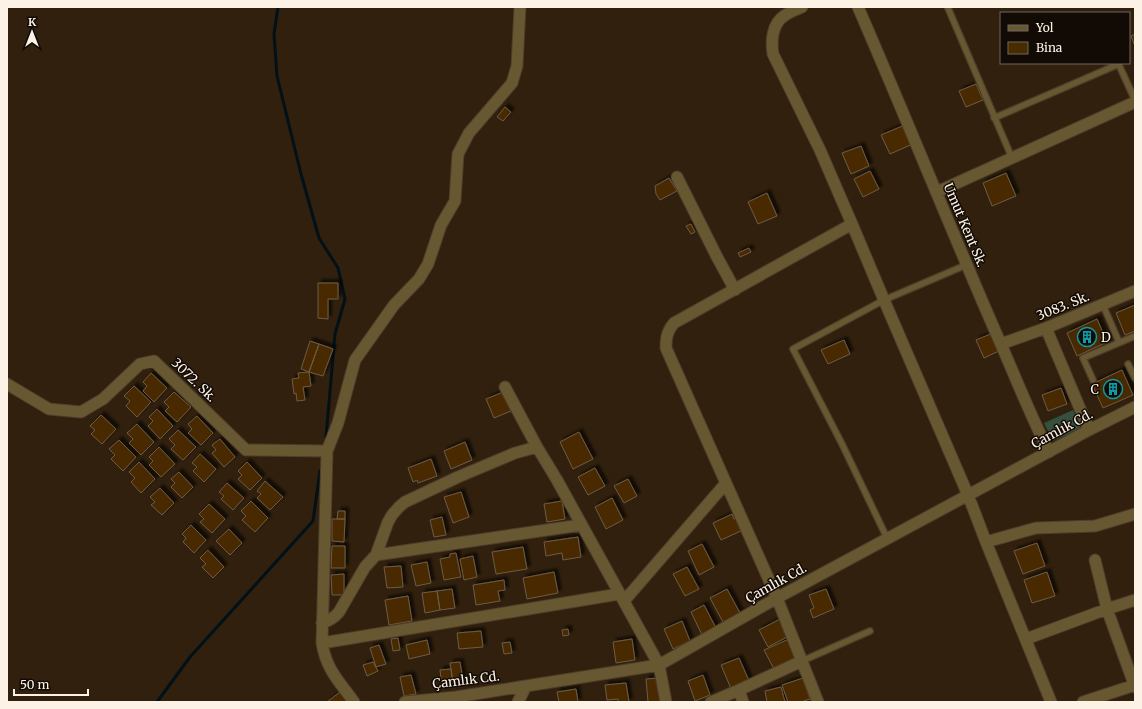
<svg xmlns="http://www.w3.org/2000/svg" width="1142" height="709" viewBox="0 0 1142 709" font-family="Merriweather,serif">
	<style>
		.green { fill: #36503f }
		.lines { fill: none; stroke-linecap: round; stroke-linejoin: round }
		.stream { stroke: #021118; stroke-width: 3 }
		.building { fill: #492b00; stroke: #6d5b47; filter: url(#shadow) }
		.service-casing { stroke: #4d3d2b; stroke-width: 8 }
		.minor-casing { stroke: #4d3d2b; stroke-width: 13 }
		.service { stroke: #675831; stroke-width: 5.5 }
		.minor { stroke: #675831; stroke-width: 11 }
		.labels { text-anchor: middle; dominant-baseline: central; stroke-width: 3; stroke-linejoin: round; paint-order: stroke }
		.street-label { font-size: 13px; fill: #fdf2e6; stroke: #120b05 }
		.poi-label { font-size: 13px; fill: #fdf2e6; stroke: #120b05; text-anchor: start }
	</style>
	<defs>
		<filter id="shadow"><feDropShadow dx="3.5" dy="-3.5" stdDeviation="1" flood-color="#0009"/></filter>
	</defs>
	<rect width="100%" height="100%" fill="#30200d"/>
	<!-- green -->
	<path class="green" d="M1073,410l8,18 -28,13 -9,-18z"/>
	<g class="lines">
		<!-- stream -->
		<path class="stream" d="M278,7l-4,27 3,42 24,98 18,64 19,30 7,31 -10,35 -9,103
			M157,702l33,-45 123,-136 7,-50"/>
	</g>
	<!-- building -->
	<path class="building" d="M1135,34v12l-4,-10z
		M976,84l7,16 -17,7 -7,-16z
		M505,107l6,5 -8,9 -6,-4z
		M907,124l8,19 -25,11 -9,-19z
		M861,146l8,20 -18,8 -9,-21z
		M870,171l9,18 -16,8 -9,-18z
		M1006,173l10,23 -24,10 -9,-23z
		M669,178l8,13 -17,9 -4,-6 -1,-8z
		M767,193l10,23 -19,8 -10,-22z
		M691,224l4,8 -4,2 -5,-8z
		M749,248l2,4 -11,5 -2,-4z
		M318,283h20v16h-10v20l-10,-1z
		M1135,305v26l-10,4 -9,-22z
		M1097,319l10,23 -30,14 -10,-23z
		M993,333l8,17 -17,8 -8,-18z
		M844,340l6,14 -22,10 -7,-14z
		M310,341l9,3 -10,28 -8,-3z
		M319,344l14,5 -10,27 -14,-4z
		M1122,370l11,25 -30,13 -11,-24z
		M309,372l2,14 -8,1 2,13 -8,1 -1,-8 -2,1 -2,-15 7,-1 -1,-5z
		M151,373l16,15 -13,14 -11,-11 4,-5 -4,-4z
		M134,386l17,16 -14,15 -11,-11 4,-5 -6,-5z
		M1061,388l6,16 -19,7 -6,-16z
		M174,392l17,15 -14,15 -12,-11 4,-4 -5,-5z
		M503,392l8,19 -17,7 -8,-19z
		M157,409l16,17 -13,13 -12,-13 5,-5 -4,-4z
		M101,415l15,14 -14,15 -11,-10 4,-4 -5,-4z
		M197,416l16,17 -12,12 -13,-12 4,-4 -4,-5z
		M137,424l17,18 -13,13 -12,-12 4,-4 -6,-6z
		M178,430l18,17 -13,13 -12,-11 4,-4 -6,-6z
		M579,432l14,27 -20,10 -13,-27z
		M220,439l15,18 -11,10 -12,-14 4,-3 -4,-5z
		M119,440l17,17 -13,14 -12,-12 4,-4 -6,-6z
		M465,442l7,18 -21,9 -7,-18z
		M159,447l16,17 -14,13 -12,-12 4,-4 -4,-4z
		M200,454l16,15 -12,13 -11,-11 4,-4 -5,-4z
		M431,459l6,17 -19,7 -1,-3 -4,2 -5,-14z
		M139,462l16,17 -14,14 -10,-11 4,-4 -6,-6z
		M247,462l15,16 -12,12 -12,-11 4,-4 -4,-4z
		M595,468l10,18 -17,9 -10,-18z
		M179,472l14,15 -11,11 -11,-11 4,-4 -4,-4z
		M628,479l9,17 -13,7 -10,-17z
		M265,481l18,16 -13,13 -13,-12 4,-4 -4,-3z
		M227,483l17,15 -11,12 -12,-11 3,-3 -5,-4z
		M160,488l14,15 -12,12 -11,-10 4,-3 -5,-5z
		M461,492l8,25 -16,6 -9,-26z
		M612,498l11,22 -17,9 -11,-22z
		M251,501l17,17 -13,14 -13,-12 4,-4 -5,-5z
		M562,501l3,18 -18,3 -3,-18z
		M209,504l16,15 -13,14 -12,-11 4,-3 -5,-5z
		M338,511h7v8h-8z
		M732,514l2,5 3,-1 6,12 -22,10 -8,-17z
		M442,517l4,18 -12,2 -4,-17z
		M332,519h13l-1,23 -12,-1z
		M191,525l15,15 -12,13 -11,-11 3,-4 -4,-4z
		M229,529l13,14 -12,12 -14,-14z
		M578,537l3,20 -18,3 -1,-7 -16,3 -2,-14z
		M1037,543l8,23 -22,8 -9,-23z
		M702,544l12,23 -15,8 -11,-24z
		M332,546h13v22h-14z
		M523,547l4,22 -31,5 -4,-22z
		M208,550l16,17 -11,11 -11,-11 4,-3 -6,-6z
		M456,553l5,24 -17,3 -4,-21 10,-2v-3z
		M473,556l4,21 -13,3 -4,-21z
		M427,562l4,21 -15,3 -5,-21z
		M401,566l2,21 -16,1 -3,-21z
		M687,567l12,22 -14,7 -12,-22z
		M554,572l4,21 -31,6 -4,-21z
		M1047,572l8,24 -23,7 -8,-23z
		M344,574v21h-12l-1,-20z
		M504,580l1,10 -7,1 2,10 -24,4 -3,-20z
		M452,589l3,19 -15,2 -3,-19z
		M727,589l13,24 -17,9 -13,-24z
		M826,589l8,20 -21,9 -3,-8 4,-2 -5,-13z
		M437,591l3,19 -15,3 -3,-20z
		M408,596l4,25 -23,4 -4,-25z
		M704,605l12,23 -14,7 -11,-23z
		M780,619l9,17 -21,11 -9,-17z
		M682,621l8,20 -17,8 -9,-20z
		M568,629l1,6 -6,1 -1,-6z
		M481,631l2,16 -24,2 -2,-16z
		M398,638l2,12 -7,1 -2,-12z
		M632,639l3,21 -19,3 -3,-21z
		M789,639l9,19 -24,11 -10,-19z
		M427,640l3,14 -21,5 -3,-14z
		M510,642l2,11 -8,1 -2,-11z
		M379,645l7,19 -10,3 -6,-19z
		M739,658l11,25 -18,8 -11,-26z
		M373,662l5,9 -11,5 -4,-11z
		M460,662l3,18 -10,2 -3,-19z
		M451,669l2,16 -11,2 -2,-17z
		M411,675l5,19 -12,2 -4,-19z
		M703,675l7,20 -15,6 -7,-20z
		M658,678l2,24h-12l-2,-23z
		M803,678l7,21 -9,3h-13l-6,-17z
		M626,683l3,19h-11v-3l-11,1 -2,-15z
		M781,687l4,15h-18l-2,-11z
		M576,689l2,13h-19l-2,-10z
		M340,692l8,10h-21z"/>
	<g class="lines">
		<defs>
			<path id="service" d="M948,8l64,150
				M1118,63l17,37
				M994,118l125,-54
				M1103,305l16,37
				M1128,364l7,14
				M1093,380l-10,-22 52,-22
				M887,538l-45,-94 -49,-95 91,-49 82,-35
				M802,661l68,-30"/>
			<path id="minor" d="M802,7c-6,3 -13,5 -18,9 -12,8 -13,25 -11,38l47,96 32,74 32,76 84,195 18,47 65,160
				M858,7c47,108 91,218 138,326 18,40 33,80 53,119
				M677,177l40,80 18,33
				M937,192l198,-90
				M1046,328l43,102
				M1001,344l45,-16 89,-37
				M7,384l42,25 32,3 22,-13 37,-35 14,-3 92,89 81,1
				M505,387l32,60
				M986,542l50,-14 59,-2 40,-12
				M376,555l205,-30
				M1095,560l12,49 28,78
				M624,601l102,-118
				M322,623c7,-2 12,-5 17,-11l26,-45 11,-12 12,-33 4,-7 7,-8 6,-5 53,-25 57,-24 22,-6 20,33 102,185 7,37
				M1026,639l81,-30 28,-9
				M322,643l297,-49
				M739,690l4,12
				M354,702c-15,-21 -28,-33 -32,-59l5,-192 11,-28 17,-63 39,-55 25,-26 9,-15 13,-39 14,-24 3,-47 11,-21 43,-50 5,-17 3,-59
				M405,702l51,-5 70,-11 133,-21 118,-67 312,-168 46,-23
				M518,702l8,-16
				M711,702l28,-12 63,-29
				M818,702l-41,-104 -111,-250c0,-10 1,-17 8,-25l178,-99
				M1083,702l52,-17"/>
		</defs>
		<!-- service casing -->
		<use href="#service" class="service-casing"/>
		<!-- minor casing -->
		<use href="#minor" class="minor-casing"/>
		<!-- service -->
		<use href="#service" class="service"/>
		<!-- minor -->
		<use href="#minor" class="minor"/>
	</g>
	<!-- icons -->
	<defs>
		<symbol id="building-ring" viewBox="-11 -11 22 22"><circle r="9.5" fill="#120b05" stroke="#0f9aa8" stroke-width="1.5"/><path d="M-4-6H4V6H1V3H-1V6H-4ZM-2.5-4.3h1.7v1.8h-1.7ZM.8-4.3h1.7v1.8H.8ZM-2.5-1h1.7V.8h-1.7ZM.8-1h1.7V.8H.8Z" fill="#0f9aa8"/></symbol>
	</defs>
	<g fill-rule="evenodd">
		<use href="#building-ring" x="1076" y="326" width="22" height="22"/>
		<use href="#building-ring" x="1102" y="378" width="22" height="22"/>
	</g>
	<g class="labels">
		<!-- street labels -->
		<g class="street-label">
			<text transform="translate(965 225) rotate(67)">Umut Kent Sk.</text>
			<text transform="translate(1063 306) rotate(-22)">3083. Sk.</text>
			<text transform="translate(194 380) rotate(44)">3072. Sk.</text>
			<text transform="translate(1062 429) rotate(-28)">Çamlık Cd.</text>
			<text transform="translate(776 583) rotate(-29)">Çamlık Cd.</text>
			<text transform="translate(466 680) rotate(-7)">Çamlık Cd.</text>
		</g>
		<!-- poi labels -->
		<g class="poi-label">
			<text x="1101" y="337">D</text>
			<text x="1099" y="389" text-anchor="end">C</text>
		</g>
	</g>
	<!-- border -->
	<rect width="1142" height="709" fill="none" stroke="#fdf2e6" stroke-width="16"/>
	<!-- legend -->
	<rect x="1000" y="12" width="130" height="52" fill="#120b05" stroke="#70675f"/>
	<rect x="1008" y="25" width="20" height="6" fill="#675831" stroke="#70675f"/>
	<text x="1036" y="32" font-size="12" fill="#fdf2e6">Yol</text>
	<rect x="1008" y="42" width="20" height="12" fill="#492b00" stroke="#70675f"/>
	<text x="1036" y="52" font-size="12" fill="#fdf2e6">Bina</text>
	<!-- north arrow -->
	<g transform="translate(32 32)" stroke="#120b05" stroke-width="3" paint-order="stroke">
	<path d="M0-3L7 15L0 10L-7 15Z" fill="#fdf2e6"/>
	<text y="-6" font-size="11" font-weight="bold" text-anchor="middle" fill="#fdf2e6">K</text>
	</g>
	<!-- scale -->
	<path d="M14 689v6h74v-6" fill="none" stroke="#fdf2e6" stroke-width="2"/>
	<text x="20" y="689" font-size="12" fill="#fdf2e6" stroke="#120b05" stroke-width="3" paint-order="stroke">50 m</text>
</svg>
